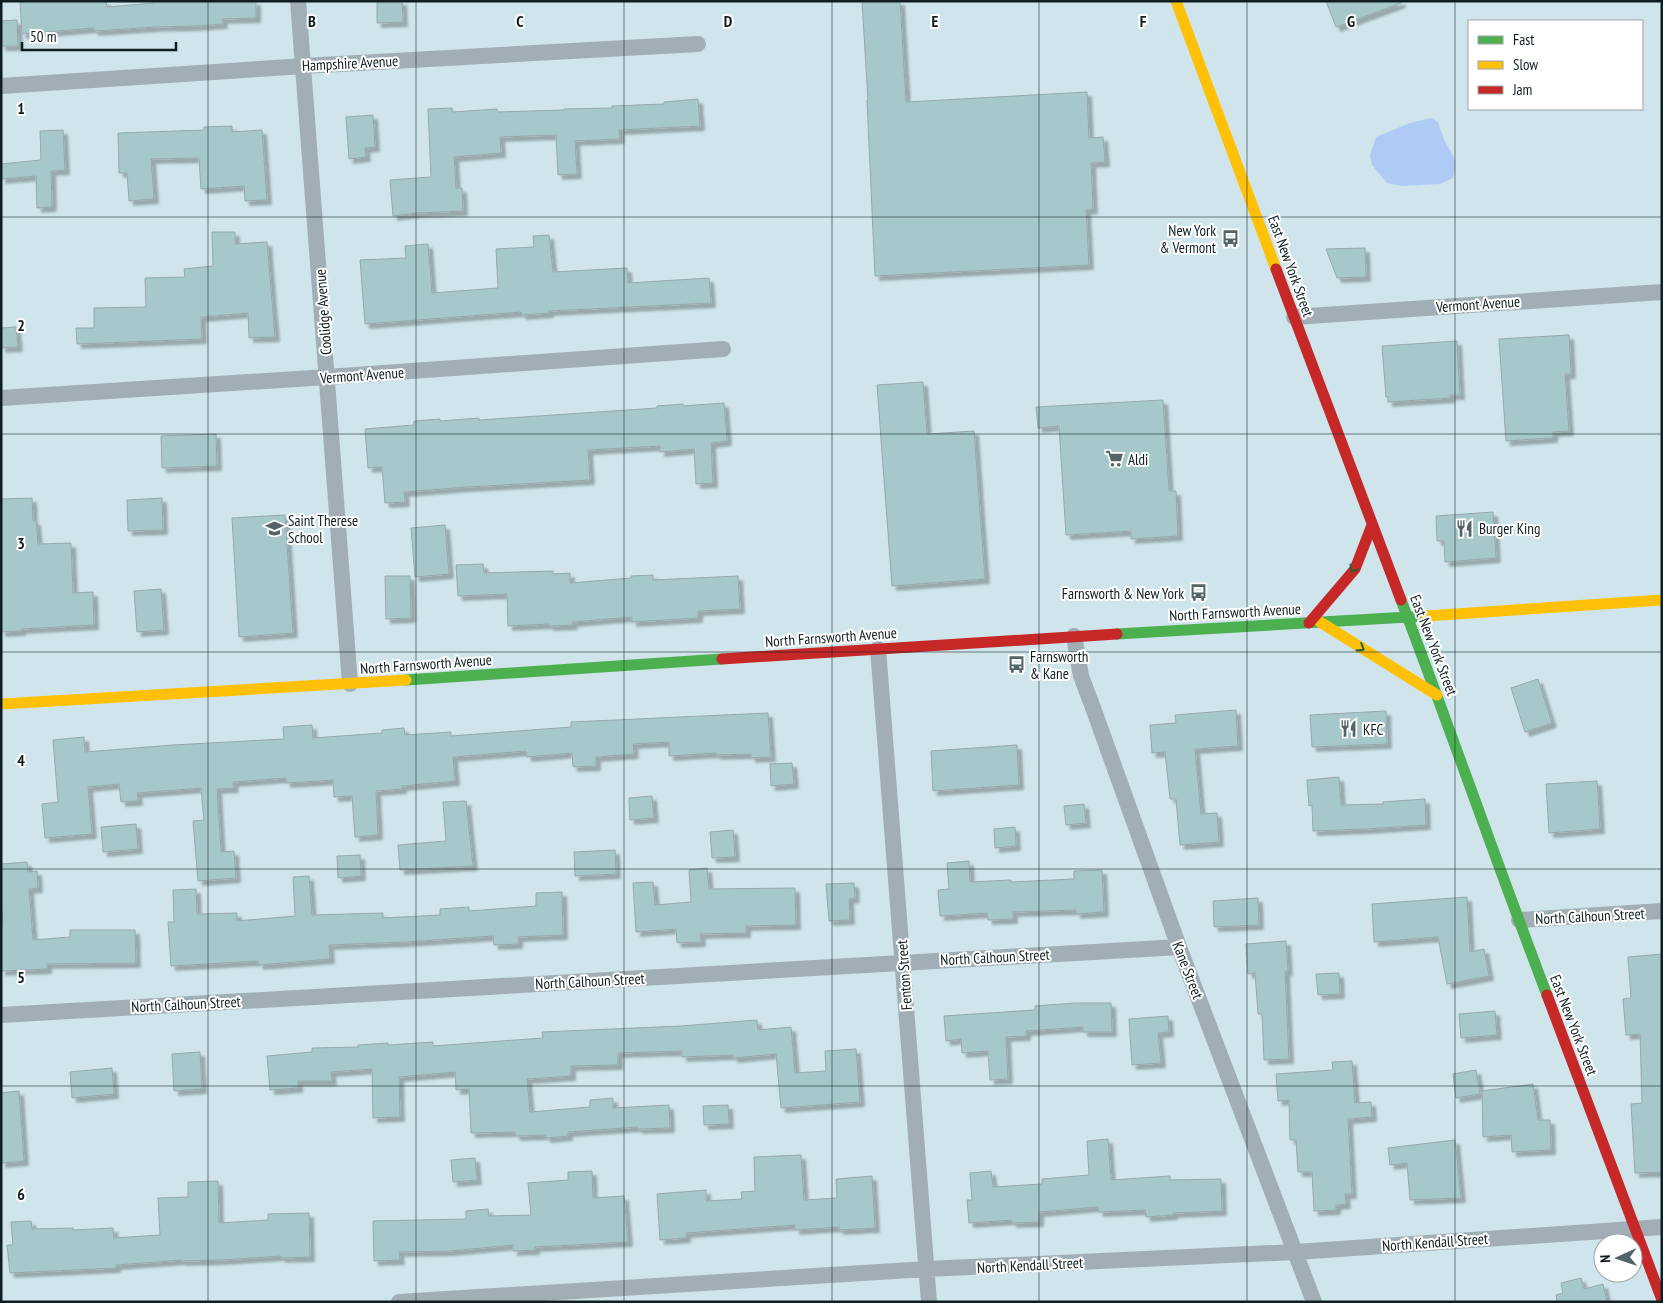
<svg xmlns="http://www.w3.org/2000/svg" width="1663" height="1303" viewBox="0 0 1663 1303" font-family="'PT Sans Narrow',sans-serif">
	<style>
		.water { fill: #afcbf5 }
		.building { fill: #a6c8cb; stroke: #97a8ab; filter: url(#shadow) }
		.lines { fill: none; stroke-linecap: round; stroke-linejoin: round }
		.street { stroke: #a1aeb6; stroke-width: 16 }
		.fast { stroke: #4caf50; stroke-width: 11 }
		.slow { stroke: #ffc107; stroke-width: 11 }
		.jam { stroke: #c62828; stroke-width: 11 }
		.oneway { stroke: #2a5f37 }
		.grid { fill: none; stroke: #0e1e22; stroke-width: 1; stroke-opacity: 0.55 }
		.labels { text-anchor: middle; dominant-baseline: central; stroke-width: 4; stroke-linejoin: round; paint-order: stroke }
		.street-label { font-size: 15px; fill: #0e1e22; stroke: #fff }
		.poi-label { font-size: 15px; fill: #0e1e22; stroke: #fff; text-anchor: start }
		.grid-label { font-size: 16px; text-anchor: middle; font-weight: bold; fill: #0e1e22; stroke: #fff; stroke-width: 4; stroke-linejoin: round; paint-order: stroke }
	</style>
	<defs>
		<filter id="shadow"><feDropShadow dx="4.5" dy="4.5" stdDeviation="1" flood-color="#0004"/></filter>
	</defs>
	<rect width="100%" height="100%" fill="#cfe5eb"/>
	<!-- water -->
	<path class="water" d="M1431,118l7,4c2,6 4,13 7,19 8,17 14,16 8,37l-13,6 -39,2 -14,-3 -15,-18 -2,-10 6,-18 34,-14z"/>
	<!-- building -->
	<path class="building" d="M32,1h74l1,6 46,-4v-2h103v17l-34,1 1,5 -28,2 -41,1 -60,4v-3l-72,6 -2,-32z
		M377,1h25l1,21 -26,1z
		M862,1h38l6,101 181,-10 2,46 14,-1 2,25 -14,1 2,46 -7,1 3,55 -214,11 -8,-176h1z
		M1326,1h75v2l-65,24z
		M17,20l1,26h-17v-25z
		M698,99l2,27 -81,4 1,9 -45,2 2,33 -19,1 -2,-40 -56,2 1,16 -47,4 2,31h6l1,23 -47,2 -23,3 -3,-36 41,-3 -3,-68 24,-1 1,4 44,-3 1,3 66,-2v-1l48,-1v-2l52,-2v-2z
		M373,115l2,32 -10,1 1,9 -17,2 -3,-42z
		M232,126v6l30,-2 5,70 -22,1 -1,-15 -43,3 -2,-31 -48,1 3,40 -25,2 -2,-28h-8l-1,-40 86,-3v-3z
		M63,130l2,40 -14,1 1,36 -15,1 -1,-32 -35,3v-15l40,-4 -1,-29z
		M212,232h23v12l32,-2 8,95 -26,1 -1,-25 -47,4 1,22 -125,5 -1,-16h18v-20l52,-1 -1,-29 40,-1 -1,-8 29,-3z
		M549,235l4,37 74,-4 1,15 81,-5 2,25 -162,8v2l-27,2 -1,-3 -156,12 -5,-64 46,-2 -1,-12 23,-2 4,49 66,-5 -2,-39 38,-2 -1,-11z
		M1365,248l1,29 -29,1 -11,-29z
		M16,327l2,20 -17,1v-20z
		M1569,335l2,39h-6l4,57 -16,1v6l-47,3 -7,-102z
		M1457,341l3,54h-10v3l-62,4v-5h-2l-4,-51z
		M923,382l4,52 47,-3 11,148 -93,7 -15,-201z
		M1163,400l6,91h7l2,45 -47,3v-8l-65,4 -7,-109 -21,2 -2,-21z
		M724,403l3,38 -16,2 2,40 -17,1 -2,-35 -34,3v-6l-72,4 2,30 -123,7 -63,5 1,10 -20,1 -3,-36 -14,1 -3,-39 49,-4v-4l26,-2v2l39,-3v2l178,-12v-2l26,-2v2z
		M216,434l1,32 -55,2 -1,-32z
		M32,498l1,23h3l2,23 33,-1 2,50 20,-1 1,33 -73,4v2l-20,1v-133z
		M162,498l1,32 -35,1 -1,-31z
		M1493,512l3,46 -51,4 -1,-21h-7l-1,-25z
		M285,515l8,118 -54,4 -7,-119z
		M445,525l4,49 -34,3 -4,-49z
		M483,564l1,9 69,-2v3l17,-1v10l61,-5v-2l22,-1v5l85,-4 2,33 -42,2v7l-66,4v-5l-60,5 1,3 -24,1v-2l-41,2 -1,-32 -49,2 -2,-31z
		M385,576h25l1,42 -25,1z
		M161,589l3,41 -27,2 -3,-41z
		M1538,679l14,44 -27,9 -14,-44z
		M1236,710l2,36 -43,3 6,65 16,-1 2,29 -39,3 -4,-46h-6l-5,-47 -13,1 -2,-28 26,-2 -1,-8z
		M1386,711l1,33 -75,3 -2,-32z
		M768,713l3,44 -20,1v-4l-35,1v-2l-47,3v-14l-36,2 1,10 -38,3v9l-23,1 -1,-14 -45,4 -1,-6 -73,6 2,24 -53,5v3l-26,2 2,44 -23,2 -3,-41 -18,1 -1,-17 -47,3v-5l-53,4 1,6 -17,1 4,63 13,-1 2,27 -38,3 -5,-60 11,-1 -3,-32 -64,5 1,8 -17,1 -2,-18 -31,3 4,47 -47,4 -3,-34 16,-2 -5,-62 31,-3 1,15 88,-7 111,-6 -1,-12 29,-2 1,13 69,-5v-3l22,-2 1,7 46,-3v4l120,-9v-5z
		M1017,745l2,40 -86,6 -2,-40z
		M792,763l2,21 -23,2 -1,-22z
		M1339,777l2,28 42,-1v-2l42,-3 1,26 -61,4 -52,2 -1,-26 -3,1 -2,-26z
		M1597,781l3,48 -51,4 -3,-49z
		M652,796l2,22 -24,2 -1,-22z
		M466,801l7,65 -73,4 -2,-25 48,-4 -3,-39z
		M1084,804l2,19 -20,2 -2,-19z
		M136,824l2,25 -35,3 -2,-25z
		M1015,827l1,19 -21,2 -1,-19z
		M733,830l2,27 -23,1 -2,-26z
		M615,850l1,24 -41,2 -1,-24z
		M360,855l1,21 -23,2 -1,-22z
		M969,861l1,21 41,-2v2l63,-3v-8l28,-1 2,42 -28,2v-4l-63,2v7l-25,1 -1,-7 -47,3 -2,-26 11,-1 -2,-26z
		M27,862l1,10 9,-1 1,17 -9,1 4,51 37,-3v-7h65l1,33 -89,1v5l-46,2v-45h2l-2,-26v-36z
		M707,868l2,21 86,-1 1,37 -50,1v7l-46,1 1,8 -24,1 -1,-14 -40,3 -3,-49 20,-1 2,23 36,-3 -2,-32z
		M309,876l3,39 71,-2v5l57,-3v-6l29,-2v4l67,-5v-13l26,-1 1,43 -45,2v7l-24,1 -1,-9 -88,6 -76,3 1,14 -71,6 -1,-4 -87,5 -3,-44h6l-1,-32 23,-1 1,25 40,-1v8l58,-5 -2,-39z
		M854,883l1,15 -6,1 1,21 -21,1 -3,-37z
		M1467,897l3,55 14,-3 5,27 -42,8 -9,-47 -64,5 -2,-38z
		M1258,898l1,27 -45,2 -1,-26z
		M1286,941l2,30h-3l4,88 -25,1 -2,-46h-4l-3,-41 -7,1 -2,-30z
		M1662,954v218l-27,1 -4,-69 11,-1 -2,-69 -14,1 -3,-36 8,-1 -3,-41z
		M1339,973l1,21 -22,1 -2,-21z
		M1075,1003h36l1,29h-29v-5l-57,4v5l-20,1 2,42 -18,1 -2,-29 -26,2 -1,-14 -15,2 -2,-25 91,-6v-4z
		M1495,1011l2,24 -36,3 -2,-24z
		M1168,1016l1,16 -11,1 3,30 -29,2 -3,-46z
		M757,1020l1,10 33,-3 4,46 31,-2 -1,-20 31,-2 4,53 -79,6 -5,-54 -43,4v-3l-51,2v-6l-64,2v12l-47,1v10l-44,3 3,33 60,-5v-7l23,-2v10l56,-3 1,23 -32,1v-2l-70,5v4l-22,2v-3l-30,1 -1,-4 -44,1 -2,-44 -13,1 -1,-18 -56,5 1,40 -27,1 -1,-49 -41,3 1,9h-34v7l-28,2 -3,-34 45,-4v-4l46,-1v-2l30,-2v2l45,-3v4l110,-8 -1,-6 139,-6z
		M200,1052l2,37 -28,2 -2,-37z
		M1352,1061l3,42 16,-1 1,15 -24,2 4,75h-7l1,10 -10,1v5l-22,1 -2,-39h-14l-2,-32h-6l-1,-40 -11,1 -2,-27 57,-4 -1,-8z
		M112,1068l2,26 -42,4 -2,-26z
		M1476,1070l4,24 -24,4 -3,-24z
		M1533,1084l5,36h12l1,30 -39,2 -1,-17 -28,2 -1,-46z
		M19,1091l5,70 -23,2v-70z
		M728,1105l1,19 -25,1 -1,-19z
		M1108,1139l3,41 59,-4v4l51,-1 1,32 -49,2v2l-27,2 -1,-7 -46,2 -1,-5 -59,5v10l-27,1v-3l-43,3 -2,-23h5l-2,-27 21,-2 2,16 49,-3v-5l47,-4 -2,-34z
		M1455,1140l6,58 -51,2 -3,-37 -17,2 -2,-17z
		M801,1155l3,45 33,-2 -1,-19 36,-3 3,52 -36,2v-3l-44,3v-5l-109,8v5l-26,2 -3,-46 49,-4v11l36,-2 -1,-7 14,-1 -1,-34z
		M475,1158l2,22 -24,2 -2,-22z
		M592,1171l1,27 31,-2 4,46 -93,5v3l-22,1v-6l-63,6 -51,1 1,8 -26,1 -1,-40 93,-2v-8l22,-2 1,7 42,-1 -3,-32 40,-3v-8z
		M218,1181l1,42 49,-3v-6l41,-1 1,44 -29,1v-2l-60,4 -39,1v-1l-66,5v3l-21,1 -85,4 -3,-28h6l-2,-23 20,-1 1,8 41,-1v2l40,-2 1,10 46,-3 -2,-37 30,-1v-15z
		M1581,1278l3,11 19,-5 4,18h-50l-1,-7 7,-2 -2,-10z"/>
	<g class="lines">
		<!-- street -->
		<path class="street" d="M298,1l52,683
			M1,86l303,-20 394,-22
			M1294,317l368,-25
			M1,398l326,-21 396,-28
			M1074,636l7,40 11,29 87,242 135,355
			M878,649l51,653
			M1519,920l143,-9
			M1,1015l1178,-68
			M399,1302l528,-33 369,-17 366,-25"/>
		<!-- fast -->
		<path class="fast" d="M1401,600c50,131 96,264 146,395
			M1117,634l309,-18
			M406,680l316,-21"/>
		<!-- slow -->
		<path class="slow" d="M1176,1l100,268
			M1426,616l236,-16
			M1320,622l117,73
			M1,704l405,-24"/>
		<!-- jam -->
		<path class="jam" d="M1276,269l125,331
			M1309,623l46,-54 17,-44
			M722,659l395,-25
			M1547,995l115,305"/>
	</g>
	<!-- one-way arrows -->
	<defs><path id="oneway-chevron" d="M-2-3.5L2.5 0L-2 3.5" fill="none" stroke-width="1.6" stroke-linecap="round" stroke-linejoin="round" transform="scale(1.25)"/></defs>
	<g class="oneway">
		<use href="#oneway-chevron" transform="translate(1353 569) rotate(121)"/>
		<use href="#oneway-chevron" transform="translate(1361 648) rotate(32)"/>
	</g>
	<!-- grid -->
	<path class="grid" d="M208,1v1301M416,1v1301M624,1v1301M832,1v1301M1039,1v1301M1247,1v1301M1455,1v1301M1,217h1661M1,434h1661M1,652h1661M1,869h1661M1,1086h1661"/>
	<!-- icons -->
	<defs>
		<symbol id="bus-bare" viewBox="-9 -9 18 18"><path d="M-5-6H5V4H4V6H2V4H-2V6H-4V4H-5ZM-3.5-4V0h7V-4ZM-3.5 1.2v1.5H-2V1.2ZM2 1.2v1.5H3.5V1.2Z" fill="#526468" stroke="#fff" stroke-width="2.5" paint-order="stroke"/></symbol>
		<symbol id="supermarket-bare" viewBox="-9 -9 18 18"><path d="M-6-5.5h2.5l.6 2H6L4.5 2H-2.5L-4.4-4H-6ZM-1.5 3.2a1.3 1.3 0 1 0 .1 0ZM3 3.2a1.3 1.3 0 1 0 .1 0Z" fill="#526468" stroke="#fff" stroke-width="2.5" paint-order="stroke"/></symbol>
		<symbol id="restaurant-bare" viewBox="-9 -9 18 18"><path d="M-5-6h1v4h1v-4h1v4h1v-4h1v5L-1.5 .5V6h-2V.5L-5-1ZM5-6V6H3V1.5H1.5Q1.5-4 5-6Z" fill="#526468" stroke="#fff" stroke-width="2.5" paint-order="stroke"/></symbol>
		<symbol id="school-bare" viewBox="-9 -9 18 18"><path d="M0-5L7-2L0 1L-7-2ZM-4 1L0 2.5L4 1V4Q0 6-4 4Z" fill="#526468" stroke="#fff" stroke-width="2.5" paint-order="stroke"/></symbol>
	</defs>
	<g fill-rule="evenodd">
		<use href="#bus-bare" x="1218" y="226" width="25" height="25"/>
		<use href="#supermarket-bare" x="1102" y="446" width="25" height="25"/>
		<use href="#restaurant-bare" x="1452" y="516" width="25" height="25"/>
		<use href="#school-bare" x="262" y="516" width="25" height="25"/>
		<use href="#bus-bare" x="1186" y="580" width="25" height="25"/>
		<use href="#bus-bare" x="1004" y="652" width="25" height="25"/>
		<use href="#restaurant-bare" x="1336" y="716" width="25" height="25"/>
	</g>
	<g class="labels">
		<!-- street labels -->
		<g class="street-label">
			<text transform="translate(350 63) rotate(-3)">Hampshire Avenue</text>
			<text transform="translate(1291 266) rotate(70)">East New York Street</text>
			<text transform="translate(1478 304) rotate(-4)">Vermont Avenue</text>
			<text transform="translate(323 312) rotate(-94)">Coolidge Avenue</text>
			<text transform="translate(362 375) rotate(-4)">Vermont Avenue</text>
			<text transform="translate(1235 612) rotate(-3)">North Farnsworth Avenue</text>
			<text transform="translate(831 637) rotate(-4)">North Farnsworth Avenue</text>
			<text transform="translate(1434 645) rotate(69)">East New York Street</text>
			<text transform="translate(426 664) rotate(-4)">North Farnsworth Avenue</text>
			<text transform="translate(1590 916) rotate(-3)">North Calhoun Street</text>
			<text transform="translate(995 957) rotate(-3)">North Calhoun Street</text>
			<text transform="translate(1188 970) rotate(69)">Kane Street</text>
			<text transform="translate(904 975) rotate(-94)">Fenton Street</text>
			<text transform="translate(590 981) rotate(-3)">North Calhoun Street</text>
			<text transform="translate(186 1004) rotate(-3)">North Calhoun Street</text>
			<text transform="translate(1574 1025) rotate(69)">East New York Street</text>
			<text transform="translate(1435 1242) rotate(-4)">North Kendall Street</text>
			<text transform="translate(1030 1265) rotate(-3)">North Kendall Street</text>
		</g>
		<!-- poi labels -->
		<g class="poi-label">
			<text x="1216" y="230" text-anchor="end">New York<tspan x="1216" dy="17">&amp; Vermont</tspan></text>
			<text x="1128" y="459">Aldi</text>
			<text x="288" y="520">Saint Therese<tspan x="288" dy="17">School</tspan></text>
			<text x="1479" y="528">Burger King</text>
			<text x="1184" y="593" text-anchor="end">Farnsworth &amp; New York</text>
			<text x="1030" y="656">Farnsworth<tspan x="1030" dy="17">&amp; Kane</tspan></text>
			<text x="1363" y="729">KFC</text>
		</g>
	</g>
	<g class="grid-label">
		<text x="312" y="27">B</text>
		<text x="520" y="27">C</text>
		<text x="728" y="27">D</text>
		<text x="935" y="27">E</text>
		<text x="1143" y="27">F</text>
		<text x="1351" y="27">G</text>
		<text x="21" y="114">1</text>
		<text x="21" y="331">2</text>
		<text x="21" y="549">3</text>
		<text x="21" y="766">4</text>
		<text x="21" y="983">5</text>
		<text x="21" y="1200">6</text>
	</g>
	<!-- border -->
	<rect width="1663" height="1303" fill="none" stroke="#0e1e22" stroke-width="5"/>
	<!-- legend -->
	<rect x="1468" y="20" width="175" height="90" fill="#ffffff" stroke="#9fa5a7"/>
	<rect x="1478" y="36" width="25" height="8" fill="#4caf50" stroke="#9fa5a7"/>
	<text x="1513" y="45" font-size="15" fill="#0e1e22">Fast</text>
	<rect x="1478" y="61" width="25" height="8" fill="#ffc107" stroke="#9fa5a7"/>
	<text x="1513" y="70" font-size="15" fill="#0e1e22">Slow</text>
	<rect x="1478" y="86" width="25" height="8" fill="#c62828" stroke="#9fa5a7"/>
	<text x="1513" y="95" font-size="15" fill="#0e1e22">Jam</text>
	<!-- north arrow -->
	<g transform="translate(1618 1258) rotate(267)"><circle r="24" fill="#ffffff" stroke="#9fa5a7"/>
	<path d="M0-4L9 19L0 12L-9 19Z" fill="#526468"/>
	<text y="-8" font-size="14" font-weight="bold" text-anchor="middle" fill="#0e1e22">N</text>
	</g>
	<!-- scale -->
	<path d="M22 42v8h154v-8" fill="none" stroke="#0e1e22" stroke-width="2.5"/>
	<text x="30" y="42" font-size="15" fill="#0e1e22" stroke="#ffffff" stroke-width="4" paint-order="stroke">50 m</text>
</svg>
